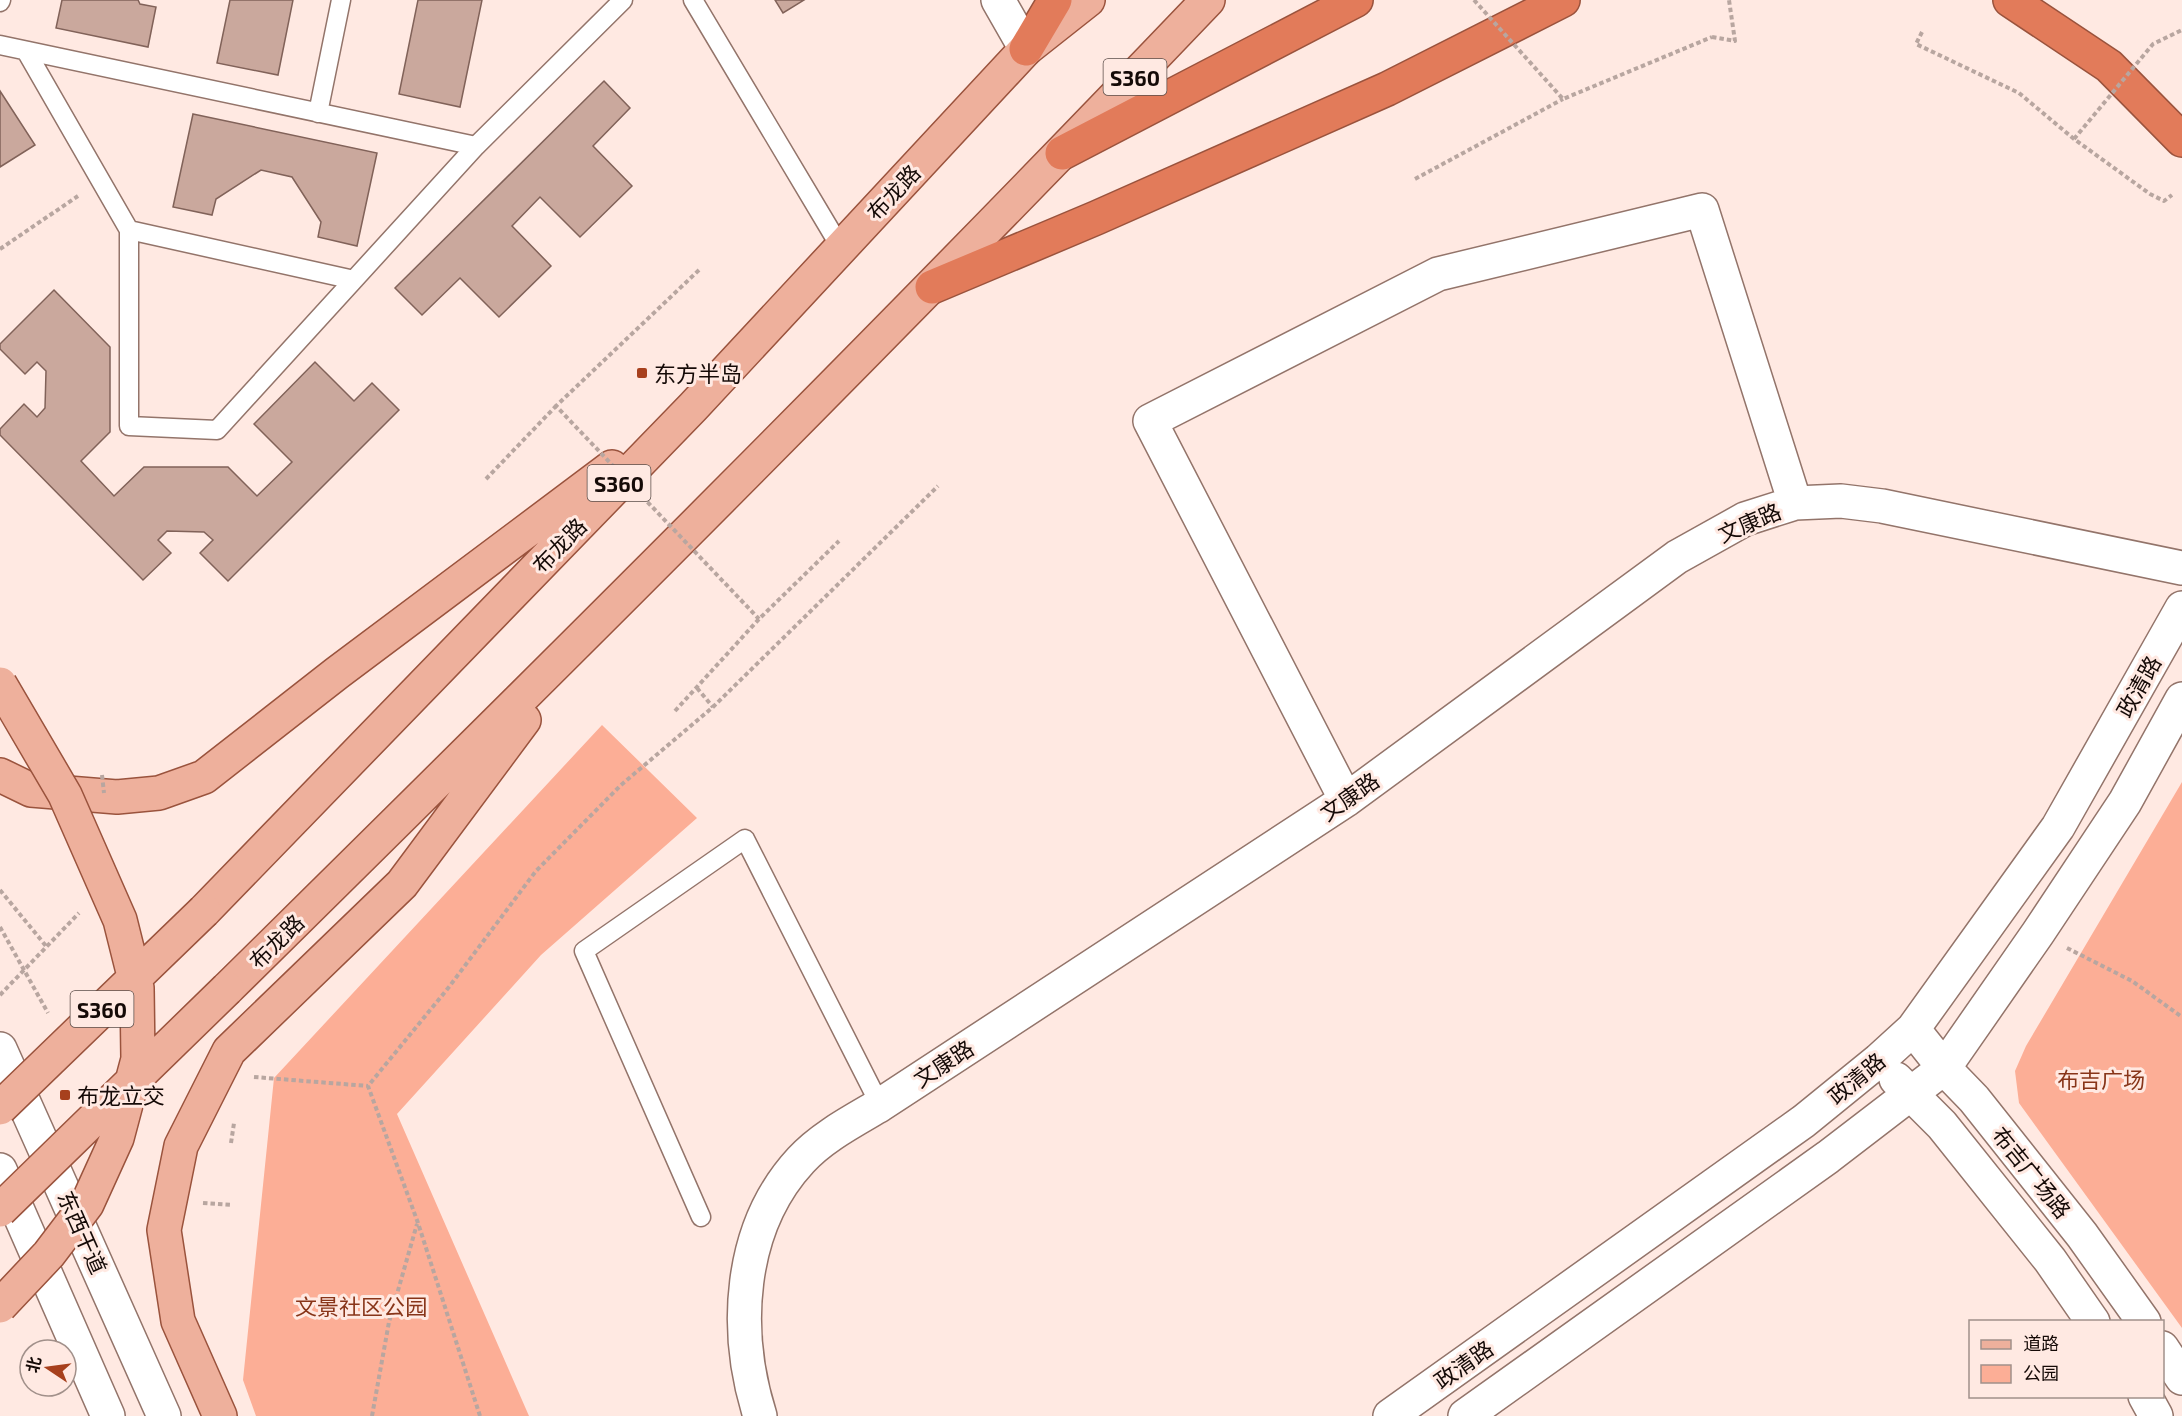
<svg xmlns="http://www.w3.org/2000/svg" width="2182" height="1416" viewBox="0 0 2182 1416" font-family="'Exo 2','Noto Sans SC',sans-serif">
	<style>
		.green { fill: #fcae96 }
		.building { fill: #caa89d; stroke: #816259; stroke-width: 1.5 }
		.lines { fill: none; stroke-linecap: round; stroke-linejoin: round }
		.lane-casing { stroke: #93746a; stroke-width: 21 }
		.street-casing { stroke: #93746a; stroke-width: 36 }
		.secondary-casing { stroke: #93746a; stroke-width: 36 }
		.primary-casing { stroke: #9a533d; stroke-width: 36 }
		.highway-casing { stroke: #9a533d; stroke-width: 36 }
		.path { stroke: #b8a6a0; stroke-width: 4; stroke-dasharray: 4.5 3; stroke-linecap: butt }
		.lane { stroke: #fff; stroke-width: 18 }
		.street { stroke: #fff; stroke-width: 33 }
		.secondary { stroke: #fff; stroke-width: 33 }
		.primary { stroke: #eeb09c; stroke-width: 33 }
		.highway { stroke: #e27b5a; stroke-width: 33 }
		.primary-bridge-casing { stroke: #9a533d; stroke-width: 36; stroke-linecap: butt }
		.path-bridge { stroke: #b8a6a0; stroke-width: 4; stroke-dasharray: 4.5 3; stroke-linecap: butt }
		.primary-bridge { stroke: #eeb09c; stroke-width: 33 }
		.poi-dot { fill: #a7401d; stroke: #ffe9e2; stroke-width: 2 }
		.labels { text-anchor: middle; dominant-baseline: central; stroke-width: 6; stroke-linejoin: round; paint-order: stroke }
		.shield { fill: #ffe9e2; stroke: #5b4d49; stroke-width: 1.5 }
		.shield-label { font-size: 21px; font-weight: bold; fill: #150a07 }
		.street-label { font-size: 22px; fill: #150a07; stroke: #ffe9e2 }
		.poi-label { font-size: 22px; fill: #150a07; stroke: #ffe9e2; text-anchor: start }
		.park-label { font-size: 22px; fill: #883519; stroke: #ffe9e2 }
	</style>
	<rect width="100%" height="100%" fill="#ffe9e2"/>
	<!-- green -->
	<path class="green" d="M602,725l95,93 -156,137 -144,159 132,302h-273l-13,-36 31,-302z
		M2182,782v546l-163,-225 -4,-32 11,-25z"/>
	<!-- building -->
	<path class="building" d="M62,0h76l2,4 16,3 -8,40 -92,-19z
		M230,0h63l-15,75 -61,-12z
		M418,0h64l-22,107 -61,-13z
		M775,0h29l-21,13z
		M604,81l26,27 -37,38 39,40 -52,51 -40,-40 -28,29 39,40 -52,51 -39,-39 -38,37 -27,-27z
		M0,91l35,54 -35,22z
		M193,114l184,39 -20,93 -39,-9 3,-15 -29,-45 -31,-7 -45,29 -4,16 -39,-8z
		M54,290l56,57v85l-29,29 33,35 30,-29h84l29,29 35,-34 -38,-38 61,-62 39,39 18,-18 27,27 -171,171 -28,-28 13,-13 -9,-8 -37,-1 -9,9 13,13 -28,27 -143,-145v-6l24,-25 13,13 8,-9 1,-37 -9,-9 -12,12 -25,-25v-5z"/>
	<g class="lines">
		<defs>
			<path id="lane" d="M693,0l148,248
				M0,2l1,-2
				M0,45l476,101 147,-146
				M26,51l103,179v196l88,4 259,-284
				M318,113l23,-113
				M129,230l225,50
				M701,1217l-117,-266 161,-112 135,266"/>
			<path id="street" d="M998,0l28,49
				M1346,800l-196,-379 288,-147 264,-64 93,293
				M760,1416c-27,-85 -22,-188 41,-256 21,-23 52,-39 79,-55l466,-305 331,-243 68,-38 50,-16 46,-2 41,5 300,62"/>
			<path id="secondary" d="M1913,1029l31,39 30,31 108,136 62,87
				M0,1049l164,367
				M1896,1079l46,46 108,135 43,62
				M0,1170l108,246
				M2162,1348l20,30
				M2145,1396l11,20
				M1390,1416l414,-295 75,-61 34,-31 145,-202 124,-219
				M1465,1416l363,-259 116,-89 94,-135 87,-131 57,-103"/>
			<path id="primary" d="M0,775l31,15 86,7 42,-4 45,-16 133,-104 275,-206
				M204,911l489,-504 333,-358 62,-49
				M227,989c331,-326 660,-653 981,-989
				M220,1416l-42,-95 -14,-91 17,-84 48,-95 173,-167 122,-164"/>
			<path id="highway" d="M2010,0l99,66 73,74
				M1026,49l29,-49
				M1062,153l294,-153
				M932,287l164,-69 291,-129 176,-89"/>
		</defs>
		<!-- lane casing -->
		<use href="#lane" class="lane-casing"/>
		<!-- street casing -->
		<use href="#street" class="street-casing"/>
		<!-- secondary casing -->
		<use href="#secondary" class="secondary-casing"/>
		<!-- primary casing -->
		<use href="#primary" class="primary-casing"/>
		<!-- highway casing -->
		<use href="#highway" class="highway-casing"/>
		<!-- path -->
		<path class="path" d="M1922,32l-6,12 103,49 55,46 76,55 14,7 8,-6
			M1712,37l23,4 -6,-41
			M1415,179l148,-80
			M0,249l78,-53
			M486,479l70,-73
			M697,688l16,19
			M675,711l84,-92 80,-78
			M0,890l46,56
			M0,927l48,86
			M2067,948l65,33 50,36
			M254,1077l114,9
			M231,1143l3,-20
			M203,1203l29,2
			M372,1416l17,-94 28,-98
			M480,1416l-62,-193 -50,-137 81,-99 87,-116 85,-86 92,-78 225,-221"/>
		<!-- lane -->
		<use href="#lane" class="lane"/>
		<!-- street -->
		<use href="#street" class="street"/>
		<!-- secondary -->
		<use href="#secondary" class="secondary"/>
		<!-- primary -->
		<use href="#primary" class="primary"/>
		<!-- highway -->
		<use href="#highway" class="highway"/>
		<defs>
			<path id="primary-bridge" d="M0,684l65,111 55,125 17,68 1,71 -21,79 -30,66 -38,50 -49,52
				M0,1108l204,-197
				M0,1210l227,-221"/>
		</defs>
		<!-- primary-bridge casing -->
		<use href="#primary-bridge" class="primary-bridge-casing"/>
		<!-- path-bridge -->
		<path class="path-bridge" d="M1474,0l89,99 149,-62
			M2074,139l79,-95 29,-14
			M699,270l-143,136 203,213
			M102,775l2,18
			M0,995l79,-82"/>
		<!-- primary-bridge -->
		<use href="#primary-bridge" class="primary-bridge"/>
	</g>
	<!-- markers -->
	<g class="poi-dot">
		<rect x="636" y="367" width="12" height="12" rx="3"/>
		<rect x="59" y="1089" width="12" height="12" rx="3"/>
	</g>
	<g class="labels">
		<!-- shield labels -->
		<g class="shield">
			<rect x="1103.5" y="59" width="63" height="36" rx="4.5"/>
			<rect x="587.5" y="465" width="63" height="36" rx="4.5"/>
			<rect x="70.5" y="991" width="63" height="36" rx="4.5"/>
		</g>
		<g class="shield-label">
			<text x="1135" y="77">S360</text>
			<text x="619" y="483">S360</text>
			<text x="102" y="1009">S360</text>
		</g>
		<!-- street labels -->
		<g class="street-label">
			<text transform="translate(893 192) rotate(-47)">布龙路</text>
			<text transform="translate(1749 522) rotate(-23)">文康路</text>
			<text transform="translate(559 545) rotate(-46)">布龙路</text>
			<text transform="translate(2138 686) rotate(-61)">政清路</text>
			<text transform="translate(1349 796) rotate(-35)">文康路</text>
			<text transform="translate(276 941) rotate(-45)">布龙路</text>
			<text transform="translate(943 1063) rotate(-33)">文康路</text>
			<text transform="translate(1856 1078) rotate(-40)">政清路</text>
			<text transform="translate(2032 1172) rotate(51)">布吉广场路</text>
			<text transform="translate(83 1232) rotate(66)">东西干道</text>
			<text transform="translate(1463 1364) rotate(-35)">政清路</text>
		</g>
		<!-- poi labels -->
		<g class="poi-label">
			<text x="654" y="373">东方半岛</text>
			<text x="77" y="1095">布龙立交</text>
		</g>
		<!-- park labels -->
		<g class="park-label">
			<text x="2101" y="1079">布吉广场</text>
			<text x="361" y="1306">文景社区公园</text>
		</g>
	</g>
	<!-- legend -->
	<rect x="1969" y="1320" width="195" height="78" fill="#ffe9e2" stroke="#a1908a" stroke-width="1.5"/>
	<rect x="1981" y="1340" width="30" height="9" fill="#eeb09c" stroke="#a1908a" stroke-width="1.5"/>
	<text x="2023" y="1350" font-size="18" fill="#150a07">道路</text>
	<rect x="1981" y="1365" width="30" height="18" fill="#fcae96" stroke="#a1908a" stroke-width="1.5"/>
	<text x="2023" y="1380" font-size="18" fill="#150a07">公园</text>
	<!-- north arrow -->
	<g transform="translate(48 1368) rotate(283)"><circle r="28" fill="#ffe9e2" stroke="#a1908a" stroke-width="1.5"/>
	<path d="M0-4.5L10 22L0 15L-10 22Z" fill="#a7401d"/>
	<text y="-9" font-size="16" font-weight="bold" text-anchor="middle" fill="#150a07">北</text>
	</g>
</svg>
